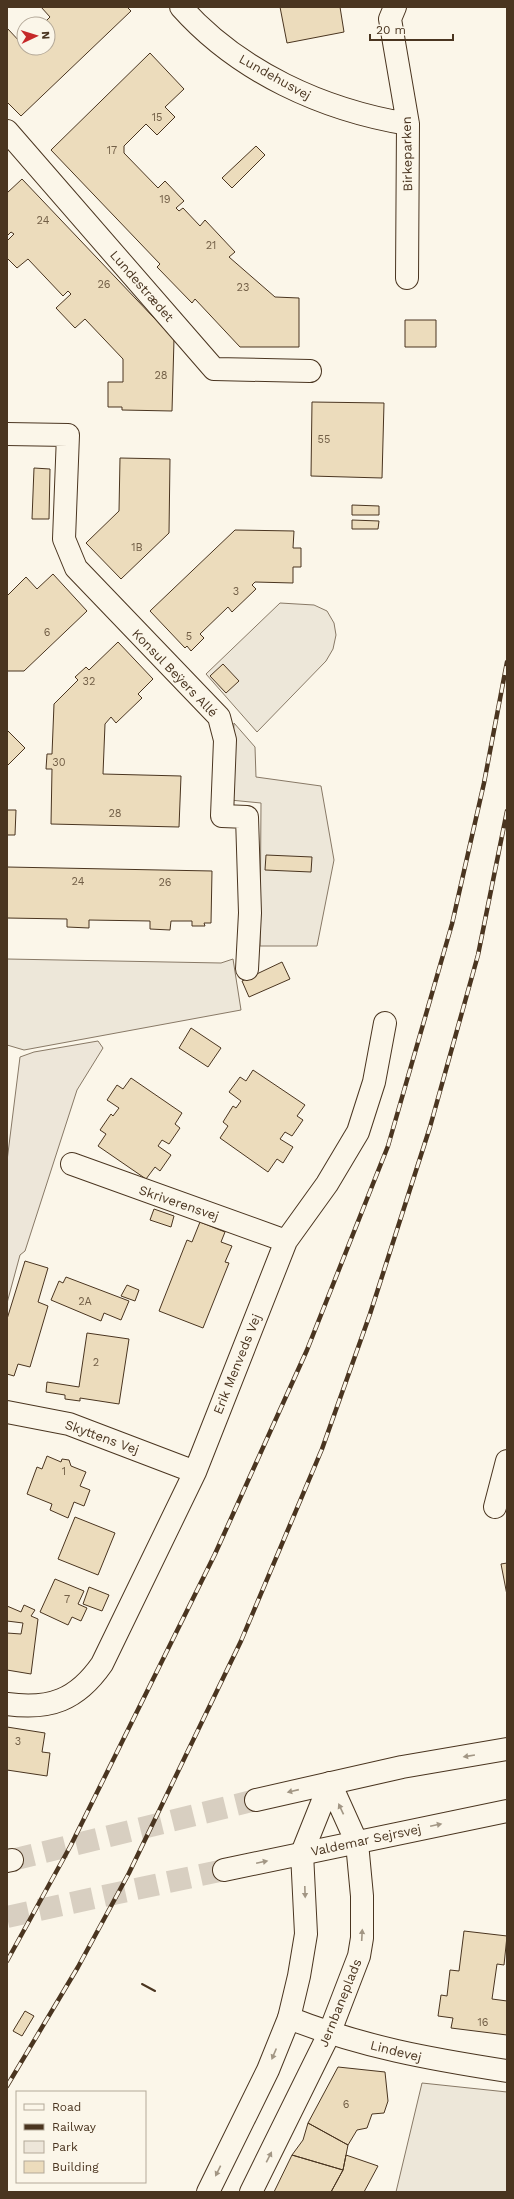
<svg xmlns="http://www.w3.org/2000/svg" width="514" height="2199" viewBox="0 0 514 2199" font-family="'Work Sans',sans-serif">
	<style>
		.green { fill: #ede6d9; stroke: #887966 }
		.parking { fill: #ede7d9; stroke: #887966 }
		.building { fill: #ecdcbc; stroke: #4a3520 }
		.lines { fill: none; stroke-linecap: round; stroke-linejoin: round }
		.primary-tunnel { stroke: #d8cfc1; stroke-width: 22; stroke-dasharray: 22 11; stroke-linecap: butt }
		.street-casing { stroke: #4a3520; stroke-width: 24 }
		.secondary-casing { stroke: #4a3520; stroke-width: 24 }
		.primary-casing { stroke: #4a3520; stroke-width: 24 }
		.street { stroke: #fbf6e9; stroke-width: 22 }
		.secondary { stroke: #fbf6e9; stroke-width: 22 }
		.primary { stroke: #fbf6e9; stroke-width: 22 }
		.rail-casing { stroke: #4a3520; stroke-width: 4.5 }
		.rail { stroke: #fbf6e9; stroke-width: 3; stroke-dasharray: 9; stroke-linecap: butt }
		.wall { stroke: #4a3520; stroke-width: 2 }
		.oneway { fill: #a29684 }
		.labels { text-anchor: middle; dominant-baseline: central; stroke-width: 3; stroke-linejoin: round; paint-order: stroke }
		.number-label { font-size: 11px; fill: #725f47 }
		.street-label { font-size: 13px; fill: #4a3520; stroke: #fbf6e9 }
	</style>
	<rect width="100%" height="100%" fill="#fbf6e9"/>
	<!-- green -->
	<path class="green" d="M98,1041l5,7 -26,42 -52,161 -5,4 -13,48v-142l13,-104 14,-5z"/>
	<!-- parking -->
	<path class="parking" d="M280,603l34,2 13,6 7,12 2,12 -3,14 -7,12 -69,71 -51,-58z
		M234,723l21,24 1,30 65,9 13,74 -17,86h-57l1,-143 -31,-3z
		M7,959l214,4 12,-4 8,51 -217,40 -17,-5z
		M422,2083l85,9v100h-111z"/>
	<!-- building -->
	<path class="building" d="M41,7h86l4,4 -110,105 -14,-14v-74l15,16 2,-2v6h24v-24h-5l7,-7z
		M280,7h60l4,25 -57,11z
		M150,53l34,36 -19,18 10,10 -18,18 -11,-11 -22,22v7l34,35 7,-7 19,20 -8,7 3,3 4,-3 17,18 5,-6 30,32 -6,5 46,40 24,1v49h-59l-45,-48 -3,4 -35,-36 3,-3 -109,-114z
		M256,146l9,9 -33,33 -10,-10z
		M22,179l152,160 -2,72 -50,-1v-3h-14v-25h15v-23l-38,-40 -10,9 -19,-20 15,-14 -3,-3 -5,5 -35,-37 -11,9 -10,-10v-17l7,-7 -3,-2 -4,4v-43z
		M405,320h31v27h-31z
		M312,402l72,1 -2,75 -71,-2z
		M120,458l50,1 -1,74 -48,46 -35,-36 33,-32z
		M34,468l16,1 -1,50h-17z
		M352,505l27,1v9h-27z
		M352,520l27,1 -1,8h-26z
		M235,530l59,1 -1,17h8v19h-8v16l-38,-1 -3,3 4,4 -24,23 -4,-5 -28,27 4,4 -13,13 -4,-5 -2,2 -35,-37z
		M53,574l34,37 -63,60h-17v-75l19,-19 11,12z
		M118,642l35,37 -15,15 4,4 -26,25 -5,-6 -6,7 -2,50 78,2 -2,51 -128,-3 1,-55h-6l1,-15h5l2,-50 24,-24 -3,-3 11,-10 3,3z
		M223,664l16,17 -13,12 -16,-17z
		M7,730l18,18 -18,18z
		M7,810h9l-1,25h-8z
		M266,855l46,2 -1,15 -46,-2z
		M7,867l205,4 -1,52h-7l1,3h-13v-5h-21l-1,9 -20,-1v-8l-61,-1v8l-22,-1v-8l-60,-1z
		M282,962l8,17 -41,18 -7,-16z
		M191,1028l30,20 -13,19 -29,-19z
		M253,1070l52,35 -8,11 6,4 -11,16 -7,-4 -5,7 13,8 -10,16 -6,-4 -9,13 -48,-34 8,-12 -5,-4 10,-16 3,2 5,-7 -12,-9 11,-15 6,4z
		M131,1078l51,35 -7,11 5,4 -11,16 -7,-4 -4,6 13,9 -11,16 -5,-4 -9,12 -48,-33 8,-12 -6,-4 11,-16 2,2 6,-8 -12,-8 10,-15 6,4z
		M154,1209l20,7 -3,11 -21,-7z
		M200,1222l25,10 -4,10 11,4 -7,16 4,1 -26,65 -44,-17 28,-71 5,2z
		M25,1261l23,7 -10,34 10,4 -18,61 -12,-3 -4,12 -7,-2v-55z
		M66,1277l63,24 -8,19 -17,-7 -3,8 -50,-21 8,-19 4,2z
		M127,1285l12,5 -4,11 -14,-5z
		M87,1333l42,6 -10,65 -39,-6v3l-15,-2v-4l-19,-3 1,-10 32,5z
		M47,1456l14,6 1,-3 7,1 2,6 15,6 -6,14 10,4 -6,16 -10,-4 -6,16 -18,-8 2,-6 -25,-10 10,-27 5,2z
		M75,1517l40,16 -17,42 -40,-16z
		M507,1563v32l-6,-31z
		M55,1579l29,12 -6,13 9,4 -6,13 -9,-4 -4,8 -28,-13z
		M89,1587l20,8 -7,16 -19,-7z
		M24,1605l11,5 -4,6 7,3 -7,55 -24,-4v-37l14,1 2,-11 -16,-2v-15l14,6z
		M7,1727l38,6 -3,19 8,1 -3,23 -40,-6z
		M464,1931l43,5 -3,29 -7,-1 -5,35 15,2v34l-56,-7 2,-10 -15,-2 3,-21 6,1 3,-26 9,1z
		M25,2011l9,5 -12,20 -9,-5z
		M338,2067l47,5 3,29 -4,12 -12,1 -5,14 -10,2 -9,15 -40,-22z
		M308,2123l40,22 -5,25 -51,-15 11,-15z
		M292,2155l51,15 -12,22h-57z
		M346,2155l32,11 -14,26h-33l12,-22z"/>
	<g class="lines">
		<!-- primary-tunnel -->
		<path class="primary-tunnel" d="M12,1860l244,-60
			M7,1917l217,-47"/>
		<defs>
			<path id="street" d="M181,7c58,65 142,103 227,117
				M395,7l-5,12 18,105 -1,154
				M7,131l207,238 96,2
				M7,434l61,1 -4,104 12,29 143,149 6,23 -3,76 25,1 3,96 -3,56
				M72,1164l214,77
				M7,1412l62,12 126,48
				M495,1507l12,-46
				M7,1704c43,6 70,-4 95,-40l93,-192 91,-231 41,-57 31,-52 16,-50 11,-59
				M289,2018c73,29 141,41 218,53"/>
			<path id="secondary" d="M208,2192l60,-122 21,-52 10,-42 7,-42 -4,-81 28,-70
				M251,2192l78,-158 30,-78 3,-18v-42l-5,-53 -27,-60"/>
			<path id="primary" d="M256,1800l146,-33 105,-18
				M7,1861l5,-1
				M224,1870l283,-59"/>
		</defs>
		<!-- street casing -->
		<use href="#street" class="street-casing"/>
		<!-- secondary casing -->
		<use href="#secondary" class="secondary-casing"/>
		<!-- primary casing -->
		<use href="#primary" class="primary-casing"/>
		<!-- street -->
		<use href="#street" class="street"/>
		<!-- secondary -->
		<use href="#secondary" class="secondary"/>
		<!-- primary -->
		<use href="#primary" class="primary"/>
		<defs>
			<path id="rail" d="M7,1961l64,-116 144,-291 92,-204 81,-204 64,-222 32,-141 23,-121
				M7,2086l71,-119 51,-94 112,-232 81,-192 48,-135 60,-187 48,-172 29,-144"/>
		</defs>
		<!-- rail casing -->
		<use href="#rail" class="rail-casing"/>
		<!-- rail -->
		<use href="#rail" class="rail"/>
		<!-- wall -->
		<path class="wall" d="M142,1984l13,7"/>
	</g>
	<!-- one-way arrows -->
	<defs><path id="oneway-solid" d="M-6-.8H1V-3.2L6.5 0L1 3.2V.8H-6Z"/></defs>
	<g class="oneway">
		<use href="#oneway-solid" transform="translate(469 1756) rotate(171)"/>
		<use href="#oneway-solid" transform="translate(293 1791) rotate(167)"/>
		<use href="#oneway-solid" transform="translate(341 1809) rotate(-115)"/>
		<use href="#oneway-solid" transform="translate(436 1825) rotate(-12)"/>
		<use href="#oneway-solid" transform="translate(262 1862) rotate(-12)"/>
		<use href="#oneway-solid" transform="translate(305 1892) rotate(88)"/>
		<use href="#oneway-solid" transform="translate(362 1935) rotate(-87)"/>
		<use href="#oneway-solid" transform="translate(274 2054) rotate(113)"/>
		<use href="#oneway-solid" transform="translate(269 2157) rotate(-63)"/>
		<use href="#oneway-solid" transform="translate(218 2171) rotate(116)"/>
	</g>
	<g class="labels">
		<!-- number labels -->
		<g class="number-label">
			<text x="157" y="117">15</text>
			<text x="112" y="150">17</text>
			<text x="165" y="199">19</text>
			<text x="43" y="220">24</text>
			<text x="211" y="245">21</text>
			<text x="104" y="284">26</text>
			<text x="243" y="287">23</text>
			<text x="161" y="375">28</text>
			<text x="324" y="439">55</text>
			<text x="137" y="547">1B</text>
			<text x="236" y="591">3</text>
			<text x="47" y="632">6</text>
			<text x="189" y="636">5</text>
			<text x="89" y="681">32</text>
			<text x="59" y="762">30</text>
			<text x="115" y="813">28</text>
			<text x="78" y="881">24</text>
			<text x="165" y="882">26</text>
			<text x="85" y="1301">2A</text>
			<text x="96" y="1362">2</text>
			<text x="64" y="1471">1</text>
			<text x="67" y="1599">7</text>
			<text x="18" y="1741">3</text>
			<text x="483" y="2022">16</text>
			<text x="346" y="2104">6</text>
		</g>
		<!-- street labels -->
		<g class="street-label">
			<text transform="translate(275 77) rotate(29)">Lundehusvej</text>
			<text transform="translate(407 154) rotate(-91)">Birkeparken</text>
			<text transform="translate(142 286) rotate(49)">Lundestrædet</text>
			<text transform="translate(175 673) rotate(46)">Konsul Beÿers Allé</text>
			<text transform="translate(179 1203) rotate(19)">Skriverensvej</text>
			<text transform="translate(237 1364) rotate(-68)">Erik Menveds Vej</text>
			<text transform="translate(102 1437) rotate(20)">Skyttens Vej</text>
			<text transform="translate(366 1840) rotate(-12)">Valdemar Sejrsvej</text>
			<text transform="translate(340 2003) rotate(-68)">Jernbaneplads</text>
			<text transform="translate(396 2051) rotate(14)">Lindevej</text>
		</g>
	</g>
	<!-- border -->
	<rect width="514" height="2199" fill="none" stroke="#4a3520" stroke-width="16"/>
	<!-- legend -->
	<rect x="16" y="2091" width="130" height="92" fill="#fbf6e9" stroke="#b4a999"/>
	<rect x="24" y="2104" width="20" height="6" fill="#fbf6e9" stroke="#b4a999"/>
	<text x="52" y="2111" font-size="12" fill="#4a3520">Road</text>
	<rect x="24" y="2124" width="20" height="6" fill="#4a3520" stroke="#b4a999"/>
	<text x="52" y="2131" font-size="12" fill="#4a3520">Railway</text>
	<rect x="24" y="2141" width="20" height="12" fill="#ede6d9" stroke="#b4a999"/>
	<text x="52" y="2151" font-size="12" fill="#4a3520">Park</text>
	<rect x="24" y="2161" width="20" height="12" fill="#ecdcbc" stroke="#b4a999"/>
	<text x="52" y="2171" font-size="12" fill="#4a3520">Building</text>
	<!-- north arrow -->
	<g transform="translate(36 36) rotate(86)"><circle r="19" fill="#fbf6e9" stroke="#b4a999"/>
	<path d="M0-3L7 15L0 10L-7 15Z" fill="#c62828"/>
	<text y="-6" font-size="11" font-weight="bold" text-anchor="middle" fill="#4a3520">N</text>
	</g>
	<!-- scale -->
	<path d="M370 34v6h83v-6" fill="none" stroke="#4a3520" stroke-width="2"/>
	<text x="376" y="34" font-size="12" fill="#4a3520" stroke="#fbf6e9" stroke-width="3" paint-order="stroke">20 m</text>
</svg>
